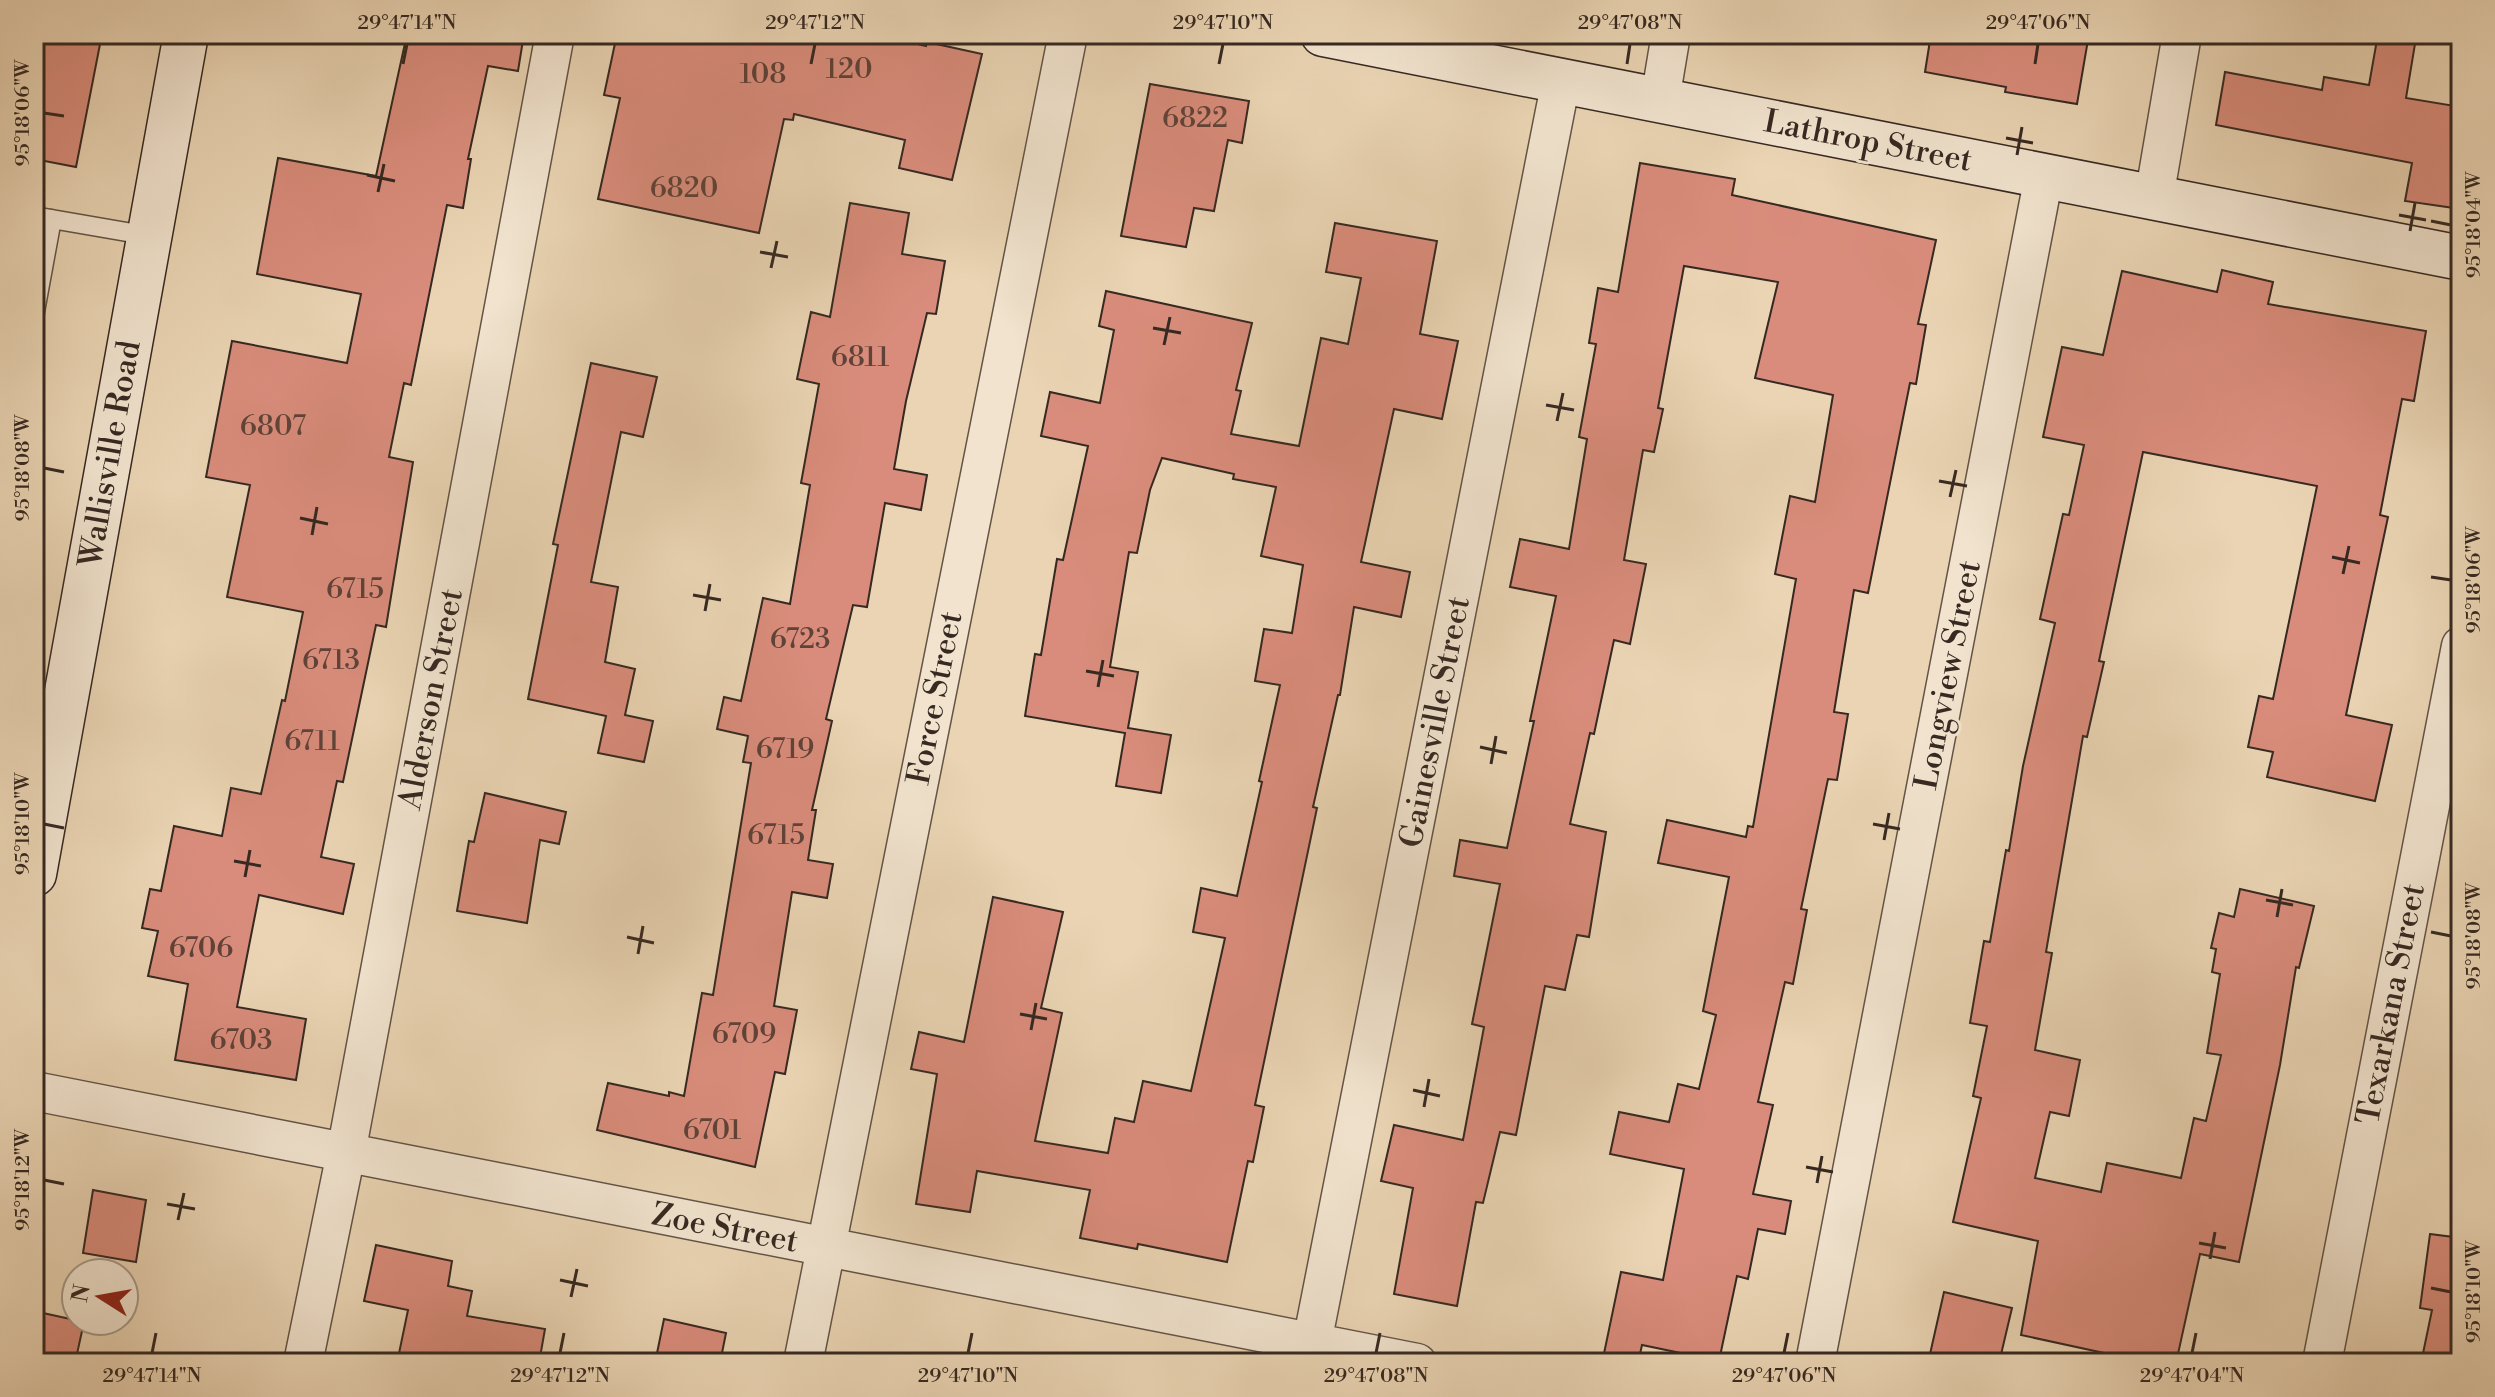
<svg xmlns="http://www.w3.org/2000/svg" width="2495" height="1397" viewBox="0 0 2495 1397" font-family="'Libre Bodoni',serif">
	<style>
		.building { fill: #d98c7b; stroke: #362922; stroke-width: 2 }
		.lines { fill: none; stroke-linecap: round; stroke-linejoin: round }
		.lane-casing { stroke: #635446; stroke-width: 21 }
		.street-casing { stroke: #635446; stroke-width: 41 }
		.secondary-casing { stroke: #362922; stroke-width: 47 }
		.lane { stroke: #f1e3ce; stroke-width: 18 }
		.street { stroke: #f1e3ce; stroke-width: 38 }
		.secondary { stroke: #f1e3ce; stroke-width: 44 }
		.ticks { fill: none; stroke: #362922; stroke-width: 3 }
		.labels { text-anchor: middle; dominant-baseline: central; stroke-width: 6; stroke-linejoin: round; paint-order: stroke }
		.number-label { font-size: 28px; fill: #5f4238 }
		.street-label { font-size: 32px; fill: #362922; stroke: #f1e3ce }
		.neatline { fill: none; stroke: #362922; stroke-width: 3 }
		.ticks-label { font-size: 20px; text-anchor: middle; fill: #362922 }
	</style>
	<rect width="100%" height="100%" fill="#ead4b3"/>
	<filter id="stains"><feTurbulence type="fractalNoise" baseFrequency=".0025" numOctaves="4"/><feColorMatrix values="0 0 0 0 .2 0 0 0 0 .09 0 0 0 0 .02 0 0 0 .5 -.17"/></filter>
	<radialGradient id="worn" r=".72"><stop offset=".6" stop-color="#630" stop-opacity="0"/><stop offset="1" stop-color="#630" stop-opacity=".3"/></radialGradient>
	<!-- building -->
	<path class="building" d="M34,34h68l-26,133 -42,-8z
		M407,34h117l-6,37 -30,-5 -20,93h3l-8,49 -16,-3 -36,180 -7,-2 -15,74 24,5 -27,165 -10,-2 -33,157 -6,-1 -16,76 33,7 -11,50 -84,-19 -22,112 69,12 -10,61 -121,-20 13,-76 -40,-8 10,-45 -16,-3 8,-39 11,2 13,-65 48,10 9,-48 30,6 21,-94 3,1 18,-89 -76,-15 23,-112 -44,-8 26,-136 115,22 14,-69 -104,-20 21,-116 98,18z
		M617,34h258l51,12 1,-4 55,12 -30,126 -53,-12 6,-28 -111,-26 -1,6 -9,-1 -25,114 -161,-34 22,-101 -16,-3z
		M1931,34h158l-12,70 -72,-12 1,-5 -81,-15z
		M2378,34l38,4 -10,60 55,9v102l-56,-8 7,-38 -196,-38 9,-53 97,18 2,-13 45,8z
		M1150,84l99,17 -7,42 -14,-3 -14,71 -20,-3 -8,39 -65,-11z
		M1640,163l95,16 -3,16 204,45 -18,84 8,1 -10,59 -6,-1 -42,210 -14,-3 -20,122 14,2 -11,66 -9,-1 -27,130 6,1 -14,74 -8,-2 -27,120 15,3 -20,89 38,7 -6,33 -27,-5 -10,50 -11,-3 -18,85 -77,-16 -4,18h-36l19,-91 42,8 21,-111 -74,-15 9,-42 50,10 9,-38 21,5 17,-74 -13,-4 26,-134 -71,-14 9,-43 79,17 2,-11 5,1 43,-248 -21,-5 15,-78 25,6 18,-107 -78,-17 23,-96 -94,-16 -26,142 5,1 -9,43 -11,-2 -19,110 22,4 -16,80 -16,-4 -20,94 -4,-1 -20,91 36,8 -17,105 -12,-2 -12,55 -20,-4 -29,149 -16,-3 -17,71 -7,-1 -19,104 -63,-12 19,-106 -32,-7 13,-56 69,15 21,-113 -12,-3 28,-140 -46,-8 6,-36 47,8 27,-127h-4l26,-125 -46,-9 10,-48 49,10 18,-110 -8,-2 17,-93 -7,-1 9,-55 20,4z
		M850,203l59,10 -7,41 43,7 -9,53 -9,-1 -21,88 -12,68 33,6 -6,35 -36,-7 -18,104 -14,-2 -27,114 6,2 -20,89h4l-8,50 25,4 -6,34 -35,-6 -18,114 23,4 -12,64 -10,-2 -20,95 -158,-37 11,-47 61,13v-4l15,4 18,-103 11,2 38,-232 -8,-1 5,-26 -31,-7 7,-32 17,4 22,-103 27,6 20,-119 -9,-2 18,-99 -22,-5 14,-67 19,5z
		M1335,223l102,18 -17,93 38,7 -16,78 -48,-10 -33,153 49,10 -9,45 -47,-10 -14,88h-2l-25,112 4,1 -62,297 9,2 -11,55 -5,-1 -21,101 -89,-18 -1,5 -57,-11 10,-48 -113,-19 -7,41 -54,-8 21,-130 -26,-5 8,-37 45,10 29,-145 70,15 -22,96 21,5 -27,128 73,12 7,-35 19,4 9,-41 48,10 34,-153 -32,-6 8,-44 36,8 25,-114 -3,-1 21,-96 -25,-4 9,-52 28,4 11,-68 -42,-9 15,-69 -43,-8 1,-5 -72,-16 -12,32 -13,63 -8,-1 -19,115 28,5 -10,56 43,7 -10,58 -45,-7 9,-53 -100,-17 10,-62 6,1 16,-96 6,1 25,-114 -47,-10 9,-44 50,11 14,-73 -15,-4 7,-35 146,32 -16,67 5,1 -10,43 68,12 22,-108 27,6 13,-66 -35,-6z
		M2222,270l51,12 -5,22 158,27 -12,70 -12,-2 -22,116 8,2 -42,198 46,10 -17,76 -108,-24 6,-25 -25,-5 11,-51 14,3 44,-213 -174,-34 -44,209 5,1 -17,75 -4,-1 -37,216 6,1 -17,97 45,10 -11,56 -19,-4 -15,66 66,14 6,-29 74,15 13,-60 12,3 15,-66 -14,-2 13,-79 -8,-2 4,-23 -5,-1 8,-35 15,4 6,-28 74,17 -15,62 -3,-1 -16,98 -41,197 -39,-8 -24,109h-26l-129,-28 17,-94 -85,-19 28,-124 -8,-2 14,-70 -17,-3 14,-82 6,1 16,-92 3,1 14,-85 32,-143 -15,-4 23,-105 6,1 15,-70 -41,-8 19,-90 41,8 19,-84 95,21z
		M591,363l66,14 -14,60 -22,-5 -30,150 27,5 -13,75 30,7 -10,46 28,6 -9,41 -46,-9 8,-37 -78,-17 30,-154 -5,-1z
		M485,793l81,19 -7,32 -19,-4 -13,83 -70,-12 12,-70 5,1z
		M93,1190l53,10 -10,62 -53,-9z
		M2430,1234l31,4v125h-40l11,-53 -12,-2z
		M376,1245l76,16 -4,25 24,5 -5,25 78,13 -6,34h-142l11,-53 -44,-9z
		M1944,1292l68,16 -13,55h-71z
		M43,1313l41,9 -9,41h-41z
		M664,1319l62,14 -6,30h-65z"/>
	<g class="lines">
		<defs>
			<path id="lane" d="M34,216l116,20
				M34,317l18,-98"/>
			<path id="street" d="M1660,100l11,-66
				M2154,198l28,-164
				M34,1091l1383,272
				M303,1363l43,-210 209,-1119
				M803,1363l265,-1329
				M1308,1363l253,-1282
				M1815,1363l229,-1187
				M2322,1363l139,-717"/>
			<path id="secondary" d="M1323,34l1138,224
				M34,874l152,-840"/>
		</defs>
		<!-- lane casing -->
		<use href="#lane" class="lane-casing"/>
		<!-- street casing -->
		<use href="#street" class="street-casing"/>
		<!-- secondary casing -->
		<use href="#secondary" class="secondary-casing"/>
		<!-- lane -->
		<use href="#lane" class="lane"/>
		<!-- street -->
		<use href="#street" class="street"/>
		<!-- secondary -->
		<use href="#secondary" class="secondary"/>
	</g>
	<!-- ticks -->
	<path class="ticks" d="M403,64l4,-20M811,64l4,-20M1219,64l4,-20M1627,64l3,-20M2035,64l3,-20M44,113l20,3M2006,138l27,5M2017,155l5,-28M367,175l28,6M378,192l6,-28M2399,215l27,5M2431,221l20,4M2410,231l5,-28M760,252l28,5M771,268l6,-27M1153,328l28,5M1164,345l6,-28M1546,405l28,5M1557,421l6,-28M44,468l20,4M1939,481l28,5M1950,497l6,-27M300,518l28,6M312,535l5,-28M2332,557l28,6M2343,574l6,-28M2431,577l20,3M693,595l28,5M705,611l5,-27M1086,671l28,5M1098,687l5,-27M1480,747l27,6M1491,764l5,-28M44,824l20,4M1873,824l27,5M1884,840l5,-27M234,861l27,5M245,877l5,-27M2266,900l27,5M2277,917l5,-28M2431,932l20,4M627,937l27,6M638,954l5,-28M1020,1014l27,5M1031,1030l5,-27M1413,1090l27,6M1424,1107l5,-28M1806,1167l27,5M44,1180l20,4M1817,1183l5,-27M167,1204l28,5M178,1220l6,-27M2199,1243l27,5M2210,1259l5,-27M560,1280l28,6M2431,1288l20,4M571,1297l6,-28M152,1353l4,-20M560,1353l4,-20M968,1353l4,-20M1376,1353l4,-20M1784,1353l4,-20M2192,1353l4,-20"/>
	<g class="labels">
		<!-- number labels -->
		<g class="number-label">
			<text x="849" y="69">120</text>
			<text x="763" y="74">108</text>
			<text x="1195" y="118">6822</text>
			<text x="684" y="188">6820</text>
			<text x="860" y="357">6811</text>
			<text x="273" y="426">6807</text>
			<text x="355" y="589">6715</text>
			<text x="800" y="639">6723</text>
			<text x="331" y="660">6713</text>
			<text x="312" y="741">6711</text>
			<text x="785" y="749">6719</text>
			<text x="776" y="835">6715</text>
			<text x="201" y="948">6706</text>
			<text x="744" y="1034">6709</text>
			<text x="241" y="1040">6703</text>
			<text x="712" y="1130">6701</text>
		</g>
		<!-- street labels -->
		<g class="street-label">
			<text transform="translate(1868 141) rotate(11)">Lathrop Street</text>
			<text transform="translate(110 454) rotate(-80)">Wallisville Road</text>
			<text transform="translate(1948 675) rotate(-79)">Longview Street</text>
			<text transform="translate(935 698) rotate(-79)">Force Street</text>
			<text transform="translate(431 699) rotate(-79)">Alderson Street</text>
			<text transform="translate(1435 722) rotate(-79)">Gainesville Street</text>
			<text transform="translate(2391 1004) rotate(-79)">Texarkana Street</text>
			<text transform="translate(725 1228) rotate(11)">Zoe Street</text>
		</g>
	</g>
	<!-- margin -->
	<rect width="2495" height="1397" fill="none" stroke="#ead4b3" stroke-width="88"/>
	<!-- north arrow -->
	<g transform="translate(100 1297) rotate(281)"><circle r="38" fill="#f1e3ce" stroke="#a69989" stroke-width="2"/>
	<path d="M0-6L14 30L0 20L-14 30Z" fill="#8f2418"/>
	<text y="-12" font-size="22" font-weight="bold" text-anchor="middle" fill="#362922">N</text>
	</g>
	<rect x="44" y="44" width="2407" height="1309" class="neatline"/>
	<g class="ticks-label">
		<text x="407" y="29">29°47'14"N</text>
		<text x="815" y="29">29°47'12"N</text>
		<text x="1223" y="29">29°47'10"N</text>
		<text x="1630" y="29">29°47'08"N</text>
		<text x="2038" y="29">29°47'06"N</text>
		<text transform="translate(22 113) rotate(-90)" y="7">95°18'06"W</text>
		<text transform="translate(2473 225) rotate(-90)" y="7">95°18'04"W</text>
		<text transform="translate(22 468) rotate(-90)" y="7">95°18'08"W</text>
		<text transform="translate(2473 580) rotate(-90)" y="7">95°18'06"W</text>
		<text transform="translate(22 824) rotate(-90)" y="7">95°18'10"W</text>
		<text transform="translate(2473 936) rotate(-90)" y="7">95°18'08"W</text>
		<text transform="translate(22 1180) rotate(-90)" y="7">95°18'12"W</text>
		<text transform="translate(2473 1292) rotate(-90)" y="7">95°18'10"W</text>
		<text x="152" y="1382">29°47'14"N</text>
		<text x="560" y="1382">29°47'12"N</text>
		<text x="968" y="1382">29°47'10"N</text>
		<text x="1376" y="1382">29°47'08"N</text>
		<text x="1784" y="1382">29°47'06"N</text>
		<text x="2192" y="1382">29°47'04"N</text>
	</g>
	<rect width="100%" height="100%" filter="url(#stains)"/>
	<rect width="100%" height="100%" fill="url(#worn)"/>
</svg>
